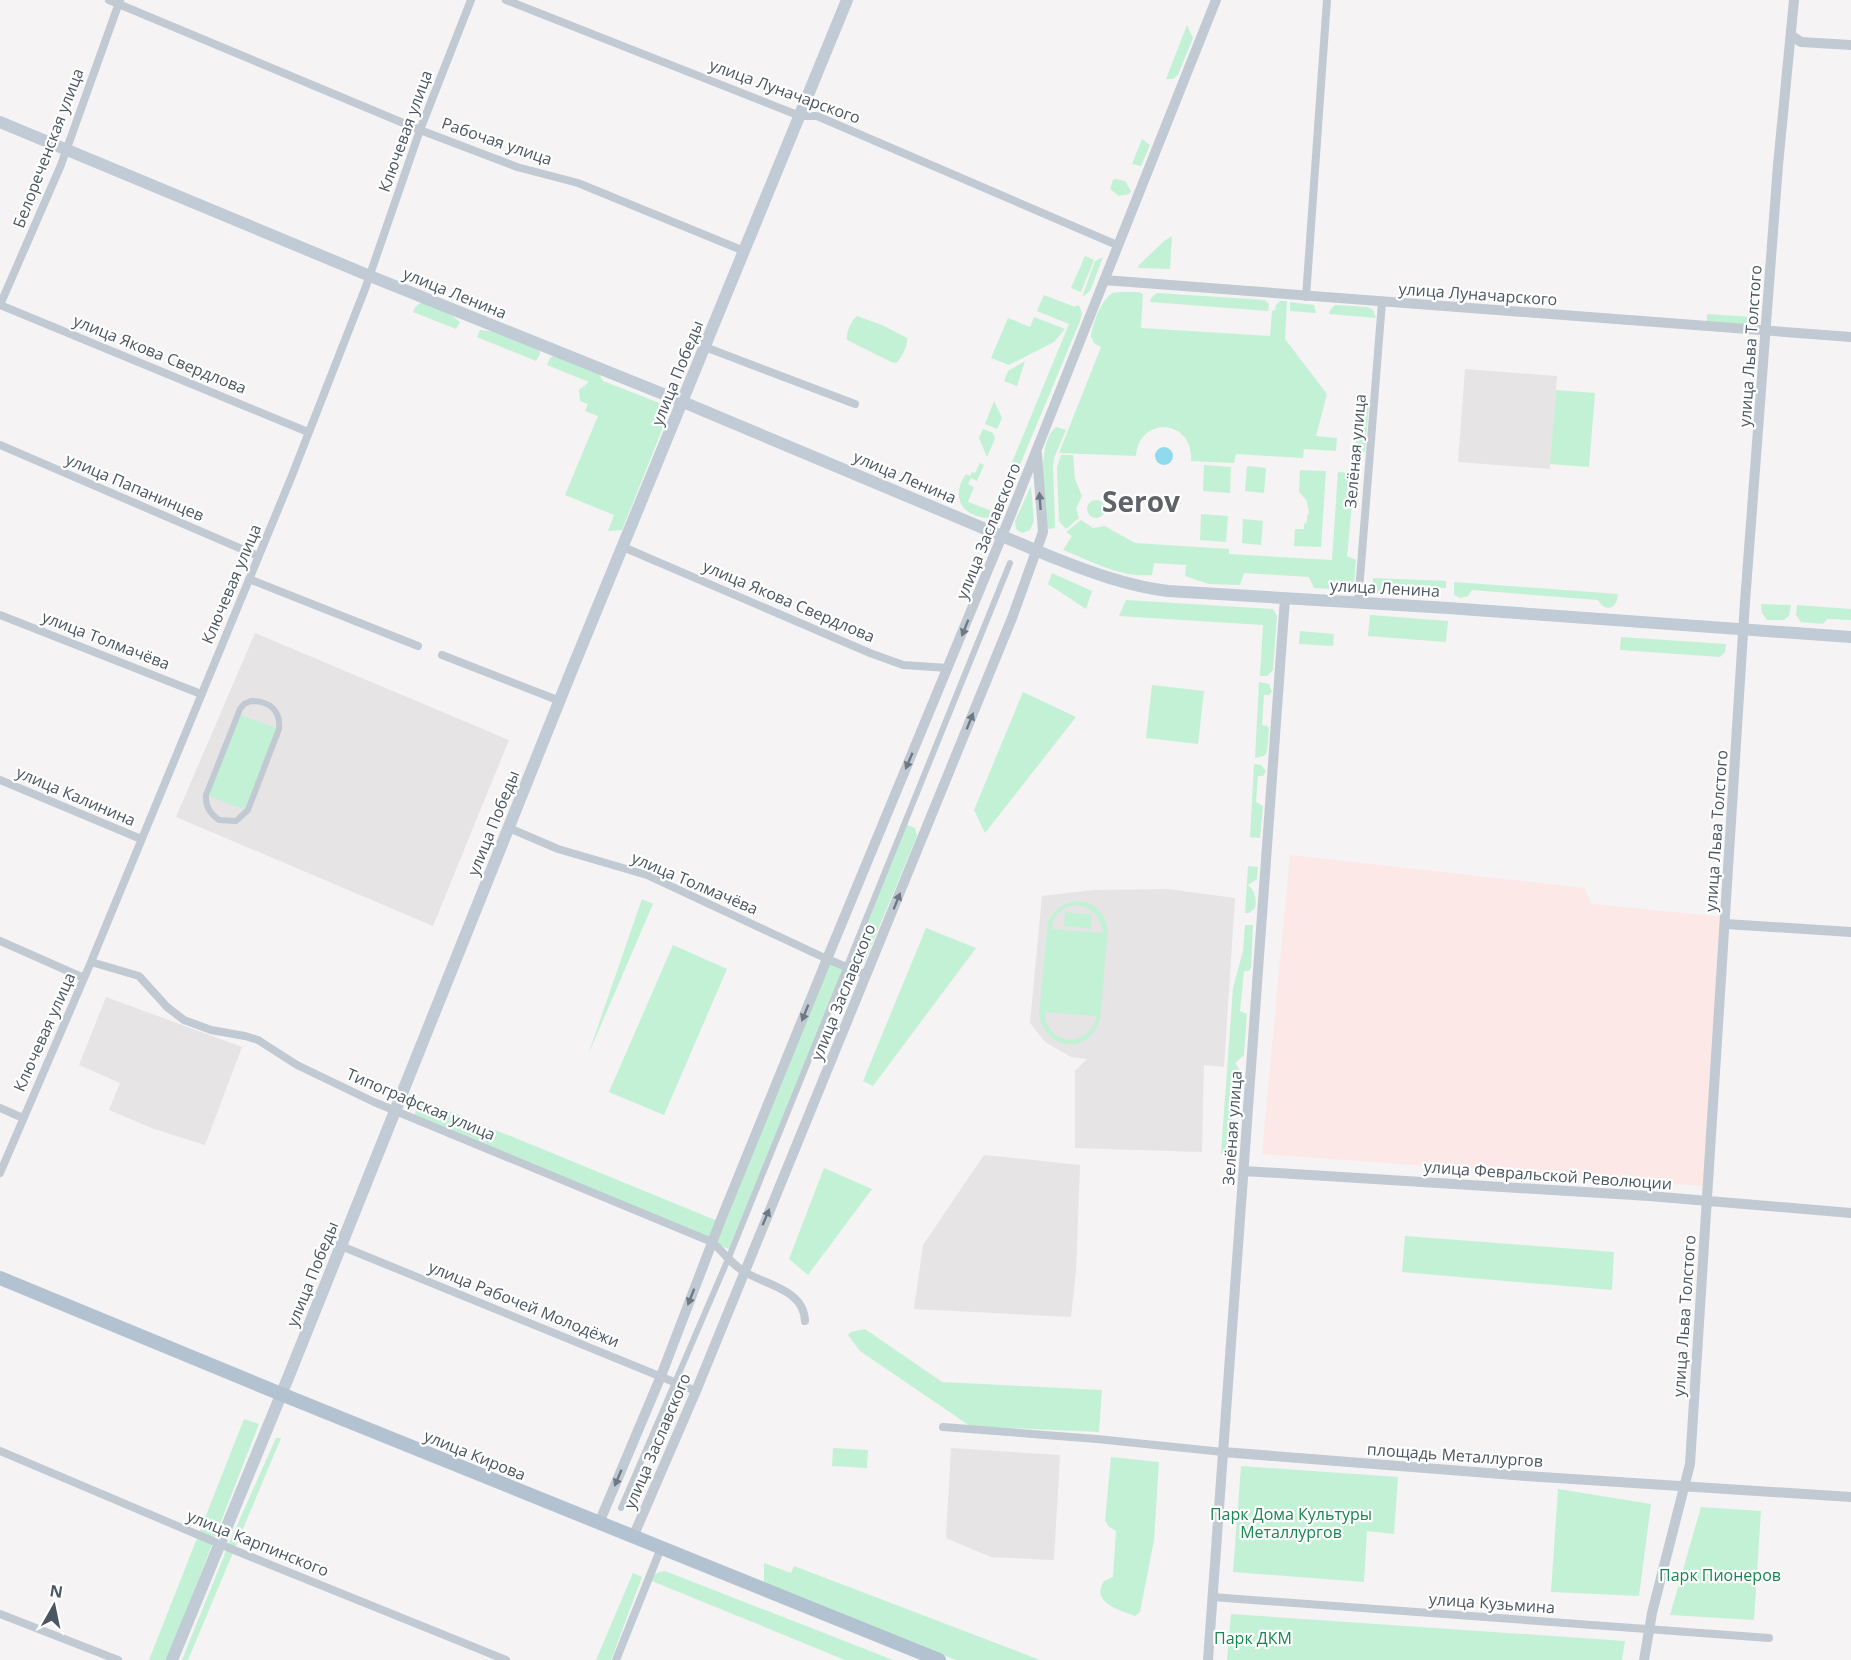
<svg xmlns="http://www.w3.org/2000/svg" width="1851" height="1660" viewBox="0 0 1851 1660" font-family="'Open Sans',sans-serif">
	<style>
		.education { fill: #e6e4e5 }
		.medical { fill: #fce8e6 }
		.green { fill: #c3f1d5; fill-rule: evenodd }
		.water { fill: #90daee }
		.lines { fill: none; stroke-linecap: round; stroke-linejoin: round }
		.pedestrian { stroke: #c1cad2; stroke-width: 6 }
		.minor { stroke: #c1cad2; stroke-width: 8 }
		.tertiary { stroke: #c1cad2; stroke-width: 10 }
		.secondary { stroke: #c1cbd6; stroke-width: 12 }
		.primary { stroke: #b3c2d1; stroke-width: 14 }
		.oneway { fill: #6e7983 }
		.labels { text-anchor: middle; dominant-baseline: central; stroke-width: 4.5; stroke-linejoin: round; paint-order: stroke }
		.street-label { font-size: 16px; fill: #4a5661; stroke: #fff }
		.park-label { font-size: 16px; fill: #17864f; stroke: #fff }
		.town-label { font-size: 28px; font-weight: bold; fill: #5f6368; stroke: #fff }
	</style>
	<rect width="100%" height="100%" fill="#f5f3f3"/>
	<!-- education -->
	<path class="education" d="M1465,369l92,7 -7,93 -92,-7z
		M255,633l254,107 -76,186 -257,-109z
		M1167,889l68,9 -11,169 -20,-2 -2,87 -127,-4v-77l12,-12 -16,-2 -26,-15 -15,-19 12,-127 52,-6z
		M106,997l136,50 -37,98 -51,-16 -45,-19 11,-27 -41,-18z
		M984,1155l96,10 -4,106 -5,46 -157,-8 9,-64z
		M951,1448l109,7 -6,105 -63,-3 -45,-19z"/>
	<!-- medical -->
	<path class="medical" d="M1290,855l294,33 8,16 131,13 -20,269 -441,-32z"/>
	<!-- green -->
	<path class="green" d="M1187,25l6,13 -15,37 -5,4h-7z
		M1142,139l8,6 -9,21 -9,-2z
		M1116,179l9,2 6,10 -2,3 -10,2 -9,-7 3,-9z
		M1172,236l-2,33 -31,-1 -1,-2 26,-25z
		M1085,256l9,4 -13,32 -10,-4z
		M1103,257l-13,34 -8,6 13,-36z
		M1123,292h16l4,2 -2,34 129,8 2,-25 3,-1 1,-5 4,-4h7l-2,38 42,55 -11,42 21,2 -1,13 -32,-2 -1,9 -67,-4 -2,9 -43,-2c3,-42 -52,-46 -55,-5l-77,-3 42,-106 -7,-4 -3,-6c1,-12 10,-38 22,-44 3,-1 7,-1 10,-1z
		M1157,293l108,7 4,4 -1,7 -118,-9 1,-4z
		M1044,295l31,12 2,-2 3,2 2,7 -2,7 -81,194 -7,-3 -3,6c-27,-1 -39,-21 -23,-44l4,2 2,-4 3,1 5,-10 4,2 -7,16 -6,-3 -3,6 6,3 -6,15 24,9 77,-187 -32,-13z
		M422,302l26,10 12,10 -4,7 -43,-17 3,-6z
		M1290,302l24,3 2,8 -26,-2z
		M1335,305l33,2 5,3 3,8 -47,-4 1,-4z
		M1707,314l45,3 -1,10 -44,-4z
		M857,316l25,9 25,13c1,8 -5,20 -11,25l-5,-1 -44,-22c-1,-8 4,-19 10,-24z
		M1034,317l31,12 -11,13 -45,23 -18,-7 17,-40 22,9z
		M480,330l18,2 41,17 1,5 -4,7 -59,-24z
		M555,355l43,17 5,9 59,23 -4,7 10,4 -46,115 -14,1 6,-16 -49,-20 33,-79 -13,-5 3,-7 -8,-3 -1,-11 10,-8 -42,-17 3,-7z
		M1025,361l-8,25 -13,-5 4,-10z
		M1556,390l39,3 -6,74 -39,-3z
		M994,401l8,17 -5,11 -12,-5z
		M1360,402l9,2 -4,48 -10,1z
		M1056,427l10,3 -12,28 -1,9 2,55v6l-7,1 -2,-6c-1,-24 -10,-80 10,-96z
		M983,429l10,4 2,6 -8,18 -8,-19z
		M1061,455h12l2,24 7,17 -6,13 3,9 -13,11 -7,-8 -2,-54z
		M1204,465l27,2 -1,26 -27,-2z
		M1247,466l19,2 -2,25 -19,-2z
		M1300,470l26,1 -5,76 -27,-1 1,-17h9v-5l3,-2v-7l2,-2 -2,-12 -8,-9z
		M1338,472l17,1 -8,83 9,4 -2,24 -5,6 -35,-2 -5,-11 -65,-4 -4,12 -31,-1 -24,-8 1,-11 -32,-2 -2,12c-31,3 -61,-14 -89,-25l9,-14 -6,-4 15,-12 12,8 12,-2 30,17 94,6v5l103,6z
		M1031,486l3,35 -4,9 -8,3 -6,-4 -1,-8z
		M1087 509a9 9 0 1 1 18 0a9 9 0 1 1-18 0Z
		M1201,514l27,2 -2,26 -26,-2z
		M1243,519l20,2 -2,24 -19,-2z
		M1052,573l40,18 -6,18 -38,-25z
		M1373,578l73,3v7l-45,-3 -3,10 -26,-2z
		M1454,582l164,12c-1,15 -12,19 -20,6l-126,-10 -4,6 -7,2 -7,-3z
		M1126,600l147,9 4,7 -4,54 -6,6h-7l3,-51 -144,-9z
		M1761,604l30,1 -2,11 -5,4h-17l-5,-7z
		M1797,605l54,4v11l-24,-1 -4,5 -22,-2 -5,-7z
		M1370,615l78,6 -2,21 -78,-6z
		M1300,631l34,3 -1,12 -34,-2z
		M1621,637l105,7 -1,8 -5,5 -100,-7z
		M1259,682l10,2 3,8 -3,3h-5l-2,30 5,1 2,3 -2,23 -3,4 -9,2z
		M1152,685l52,6 -6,53 -52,-6z
		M1023,692l53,25 -91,116 -11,-23z
		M238,714l41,15 -31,82 -42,-16z
		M1254,764l7,1 5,6 -3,5h-5l-2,26 7,4 -3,32 -10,-1z
		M905,824l10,4 2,8 -52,125 -6,5 -12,-2z
		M1248,866l10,1 -1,12 -9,6c7,6 9,14 7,23l-6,5h-4z
		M642,899l11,5 -65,151z
		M1078,901c18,2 26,11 30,28l-8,90c-11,37 -54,32 -61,-4l9,-94c8,-13 15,-18 30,-20zM1075,905c17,2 26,11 28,28l-51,-4c0,-14 10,-21 23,-24zM1045,1012l51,4v1c-7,33 -51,28 -51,-5z
		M1065,912l27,3 -1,14 -27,-3z
		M1245,925h8l-2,43 -2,3h-5l-4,40 7,3 -3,41 -9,8 8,12 -2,26 -8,2 -3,44 7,4v4l-16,-1 12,-166 10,-37z
		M926,928l50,20 -103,138 -10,-5z
		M673,945l54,24 -63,146 -55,-23z
		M827,959l19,8 -115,283 -318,-131 7,-20 300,123z
		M824,1168l48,21 -64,86 -19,-16z
		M1405,1236l209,16 -2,38 -210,-18z
		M865,1329l77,53 160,8 -3,42 -129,-6 -110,-75 -12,-16 3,-3z
		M244,1419l15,5 -92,236h-18z
		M276,1438h5l-93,222h-6l48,-119z
		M833,1448l35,2 -1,18 -35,-2z
		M1111,1457l48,5 -5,78 -14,72 -5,4c-15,-6 -45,-13 -31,-35l9,-4 3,-46 -7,-4 -4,-6z
		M1241,1466l157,11 -4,57 -27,-3 -3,51 -131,-10z
		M1558,1489l93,15 -12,92 -88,-4z
		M1701,1507l60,4 -7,109 -84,-5z
		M764,1563l27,10 3,-7 246,94h-84l-192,-75z
		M665,1571l228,89h-48l-198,-81 12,-7z
		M633,1573l9,4 -31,83h-15z
		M1231,1614l394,27 -3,19h-395z"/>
	<!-- water -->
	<path class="water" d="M1155 456a9 9 0 1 1 18 0a9 9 0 1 1-18 0Z"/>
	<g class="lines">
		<!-- pedestrian -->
		<path class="pedestrian" d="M251,701c18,0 30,9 28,28l-31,81 -12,11 -17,-1c-9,-6 -14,-14 -13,-25l34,-86 4,-5z
			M621,1508l108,-251 281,-694"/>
		<!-- minor -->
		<path class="minor" d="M109,0l311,130 97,37 61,16 166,68
			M506,0l294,116h17l300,129
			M1306,297l21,-297
			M0,305l308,127
			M0,305l61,-140 59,-165
			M705,347l150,57
			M0,445l258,111
			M623,547l247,106 33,12 45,3
			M249,579l169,67
			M1358,603l24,-301
			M0,615l201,79
			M442,655l118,46
			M0,780l141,59
			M509,828l49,21 89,26 180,84 39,16
			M0,941l84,37
			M91,962l48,14 28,31 17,13 27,10 34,6 13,4 39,25 77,37 338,140c10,9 20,22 31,29 22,14 61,18 62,50
			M0,1108l23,10
			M0,1173l91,-211 200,-484 74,-189 55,-159 51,-130
			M341,1246l355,145
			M943,1427l154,12 126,13
			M0,1451l234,99 272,110
			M1212,1597l557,41
			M0,1614l118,46
			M616,1660l45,-112"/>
		<!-- tertiary -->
		<path class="tertiary" d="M1792,36l9,6 50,3
			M1104,280l747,57
			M1726,924l125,8
			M1244,1171l405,25 202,17
			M1223,1452l303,24 325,21
			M599,1523l62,-147 59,-154 107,-263 182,-440 207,-519
			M633,1537l63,-146 316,-773 31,-86 -6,-78
			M1208,1660l77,-1062
			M1644,1660l8,-47 38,-149 55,-862 33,-437 16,-165"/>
		<!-- secondary -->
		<path class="secondary" d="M0,122l370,154 313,126 369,155c38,15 75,29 116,34l280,17 403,29
			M172,1660l116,-282 283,-706 276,-672"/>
		<!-- primary -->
		<path class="primary" d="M0,1278l281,116 658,266"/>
	</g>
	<!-- one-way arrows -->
	<defs><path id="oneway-solid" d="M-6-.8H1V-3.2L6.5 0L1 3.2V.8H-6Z" transform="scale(1.5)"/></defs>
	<g class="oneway">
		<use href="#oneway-solid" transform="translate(1040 501) rotate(-94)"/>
		<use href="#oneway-solid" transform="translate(965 628) rotate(112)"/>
		<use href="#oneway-solid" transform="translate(970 721) rotate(-68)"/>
		<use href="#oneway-solid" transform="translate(909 761) rotate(113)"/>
		<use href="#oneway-solid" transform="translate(897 901) rotate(-68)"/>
		<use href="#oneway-solid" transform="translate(805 1013) rotate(112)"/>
		<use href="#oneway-solid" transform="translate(766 1217) rotate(-67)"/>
		<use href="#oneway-solid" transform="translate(691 1297) rotate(111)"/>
		<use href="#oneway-solid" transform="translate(618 1478) rotate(113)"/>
	</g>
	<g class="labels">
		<!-- street labels -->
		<g class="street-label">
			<text transform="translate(785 91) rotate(20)">улица Луначарского</text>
			<text transform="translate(405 131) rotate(-70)">Ключевая улица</text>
			<text transform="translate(497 141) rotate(19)">Рабочая улица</text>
			<text transform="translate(48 148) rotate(-69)">Белореченская улица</text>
			<text transform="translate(455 293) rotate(22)">улица Ленина</text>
			<text transform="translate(1478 294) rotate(4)">улица Луначарского</text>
			<text transform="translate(1750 346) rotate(-86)">улица Льва Толстого</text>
			<text transform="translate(160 354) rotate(22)">улица Якова Свердлова</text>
			<text transform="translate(677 373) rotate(-68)">улица Победы</text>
			<text transform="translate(1355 451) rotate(-85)">Зелёная улица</text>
			<text transform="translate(905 477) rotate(23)">улица Ленина</text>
			<text transform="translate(135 487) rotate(23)">улица Папанинцев</text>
			<text transform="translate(988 531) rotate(-68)">улица Заславского</text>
			<text transform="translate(231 584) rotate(-67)">Ключевая улица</text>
			<text transform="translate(1385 588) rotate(3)">улица Ленина</text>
			<text transform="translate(789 601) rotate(23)">улица Якова Свердлова</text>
			<text transform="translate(106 640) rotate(21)">улица Толмачёва</text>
			<text transform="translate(76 796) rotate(23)">улица Калинина</text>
			<text transform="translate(493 823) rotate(-68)">улица Победы</text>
			<text transform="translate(1716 831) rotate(-86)">улица Льва Толстого</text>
			<text transform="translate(695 883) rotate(23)">улица Толмачёва</text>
			<text transform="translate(843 992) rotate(-68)">улица Заславского</text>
			<text transform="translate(44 1032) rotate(-66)">Ключевая улица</text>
			<text transform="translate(421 1104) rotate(23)">Типографская улица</text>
			<text transform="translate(1232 1128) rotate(-86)">Зелёная улица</text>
			<text transform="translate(1548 1175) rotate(4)">улица Февральской Революции</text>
			<text transform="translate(312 1274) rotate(-68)">улица Победы</text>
			<text transform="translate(524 1304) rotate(22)">улица Рабочей Молодёжи</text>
			<text transform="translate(1684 1316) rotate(-86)">улица Льва Толстого</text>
			<text transform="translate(657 1441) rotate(-67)">улица Заславского</text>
			<text transform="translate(475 1455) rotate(22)">улица Кирова</text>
			<text transform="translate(1455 1455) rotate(4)">площадь Металлургов</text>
			<text transform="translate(258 1543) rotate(22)">улица Карпинского</text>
			<text transform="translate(1492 1603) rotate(4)">улица Кузьмина</text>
		</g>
		<!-- park labels -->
		<g class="park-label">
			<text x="1291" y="1514">Парк Дома Культуры<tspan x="1291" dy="18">Металлургов</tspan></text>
			<text x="1720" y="1575">Парк Пионеров</text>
			<text x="1253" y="1638">Парк ДКМ</text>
		</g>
		<!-- town labels -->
		<g class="town-label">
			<text x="1141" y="501">Serov</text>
		</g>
	</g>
	<!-- north arrow -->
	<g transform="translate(54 1606) rotate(9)" stroke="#ffffff" stroke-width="4.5" paint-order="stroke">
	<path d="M0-4.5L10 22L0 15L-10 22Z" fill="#4a5661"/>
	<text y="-9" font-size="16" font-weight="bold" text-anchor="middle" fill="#4a5661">N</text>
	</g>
</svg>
